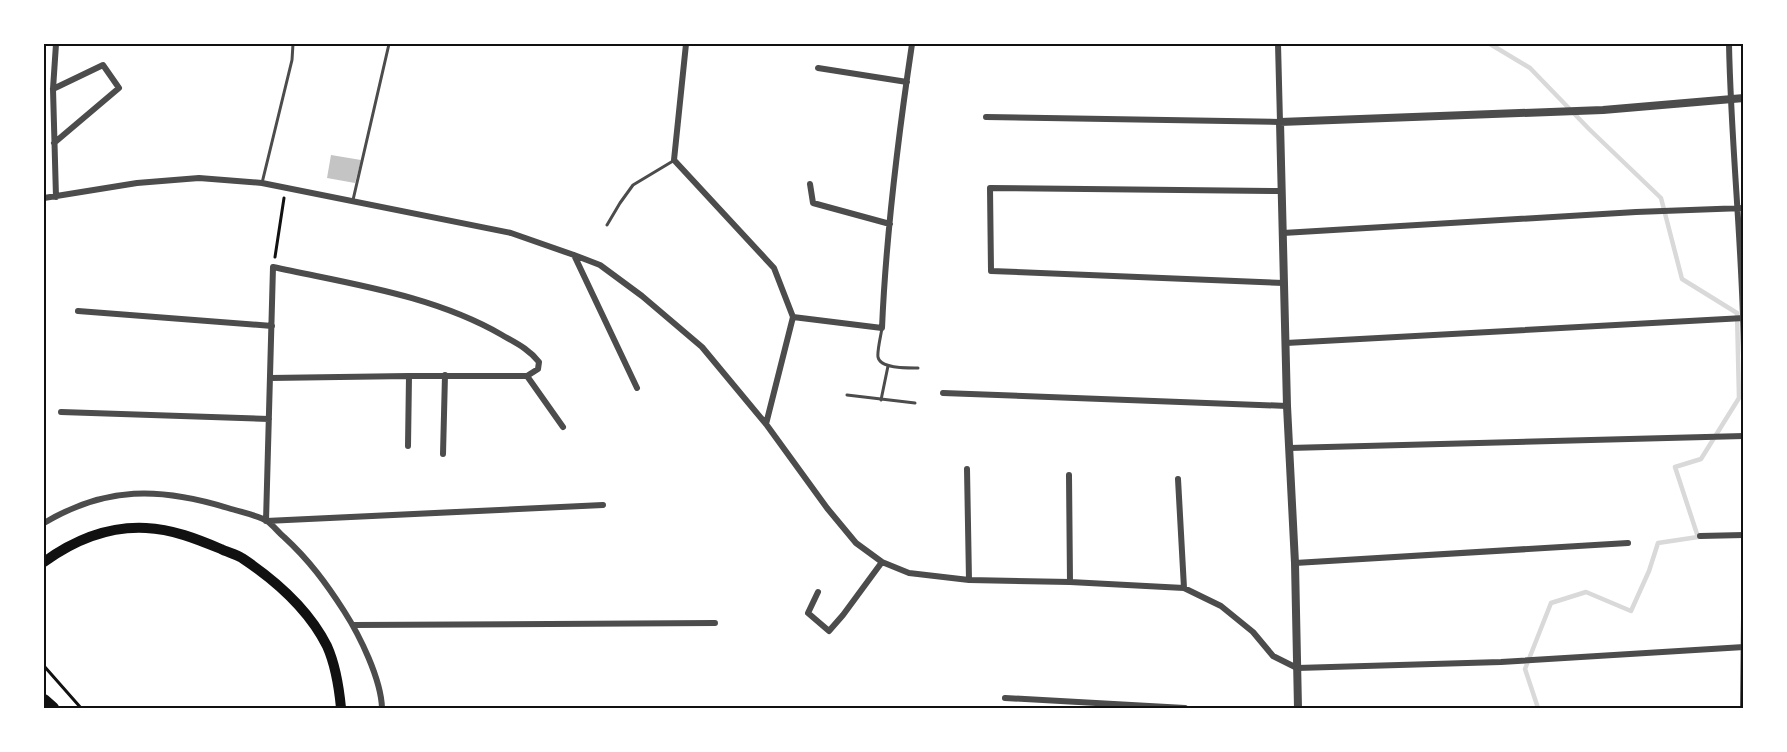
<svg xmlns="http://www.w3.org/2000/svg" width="1787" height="752" viewBox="0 0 1787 752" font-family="Literata,serif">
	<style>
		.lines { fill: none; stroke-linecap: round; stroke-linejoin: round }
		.stream { stroke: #d9d9d9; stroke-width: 4.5 }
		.building { fill: #c4c4c4 }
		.path { stroke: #111; stroke-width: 3 }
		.service { stroke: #4c4c4c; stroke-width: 3 }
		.minor { stroke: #4c4c4c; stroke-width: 6 }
		.tertiary { stroke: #4c4c4c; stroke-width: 8 }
		.primary { stroke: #111; stroke-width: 10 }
		.motorway { stroke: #111; stroke-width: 12 }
		.neatline { fill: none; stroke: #111; stroke-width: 2 }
	</style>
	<rect width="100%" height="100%" fill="#fff"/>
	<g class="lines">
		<!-- stream -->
		<path class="stream" d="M1490,44l40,24 59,61 72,69 21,81 55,34 2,85 -38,61 -26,8 23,70 -40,6 -9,28 -18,40 -45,-19 -35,11 -26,66 13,39"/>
	</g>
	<!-- building -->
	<path class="building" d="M331,155l30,5 -6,23 -28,-5z"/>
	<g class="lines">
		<!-- path -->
		<path class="path" d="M275,257l9,-59
			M44,666l37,42"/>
		<!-- service -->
		<path class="service" d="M262,183l30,-123 1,-16
			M353,200l36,-156
			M607,225l13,-22 13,-18 40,-24
			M882,328c-1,7 -5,23 -4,29 2,12 31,11 40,11
			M847,395l68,8
			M881,400l7,-34"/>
		<!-- minor -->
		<path class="minor" d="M56,44l-3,45 3,108
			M686,44l-12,116 100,108 19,49 89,11c4,-95 16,-190 30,-284
			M1729,44c2,104 14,208 15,312
			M818,68l89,14
			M53,89l50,-24 16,23 -65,55
			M986,117l294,5 -2,-78
			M810,184l3,19 77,21
			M1282,191l-292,-3 1,83 293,12
			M44,198l93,-15 62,-5 63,5 249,50 63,22 26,10 42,31 60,51 64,77 61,84 29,35 26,19 27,11 60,7 101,2 114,6 37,18 32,26 20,24 24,12 204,-6 243,-15
			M1283,233l353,-21 108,-4
			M574,255l63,133
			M78,311l194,15
			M1286,343l458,-25
			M527,376l36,51
			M270,378l139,-2h118l11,-7 1,-7c-10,-13 -23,-19 -37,-27 -69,-40 -152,-51 -229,-68l-7,254 337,-16
			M943,393l344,13
			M61,412l208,7
			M766,424l27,-107
			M408,446l1,-70
			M1289,448l455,-12
			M443,454l2,-79
			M967,469l2,111
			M1069,475l1,107
			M1178,479l6,109
			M44,523c62,-37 116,-36 184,-15 12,4 29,7 39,13 6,4 11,11 17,16 25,23 42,46 60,74 16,25 37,68 38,97
			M1700,536l44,-1
			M1295,563l333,-20
			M818,592l-10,21 21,18 14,-16 39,-53
			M353,625l362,-2
			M1005,698l180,10
			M1743,708l1,-91"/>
		<!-- tertiary -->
		<path class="tertiary" d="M1298,708l-3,-145 -8,-157 -7,-284 323,-12 141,-12"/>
		<!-- primary -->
		<path class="primary" d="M44,562c29,-21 64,-36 102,-34 26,1 51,11 75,21 6,3 14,5 21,9 33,22 67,52 85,88 9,20 12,41 14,62"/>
		<!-- motorway -->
		<path class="motorway" d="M44,700l9,8"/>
	</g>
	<!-- border -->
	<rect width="1787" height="752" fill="none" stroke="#ffffff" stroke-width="90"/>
	<rect x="45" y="45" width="1697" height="662" class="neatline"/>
</svg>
